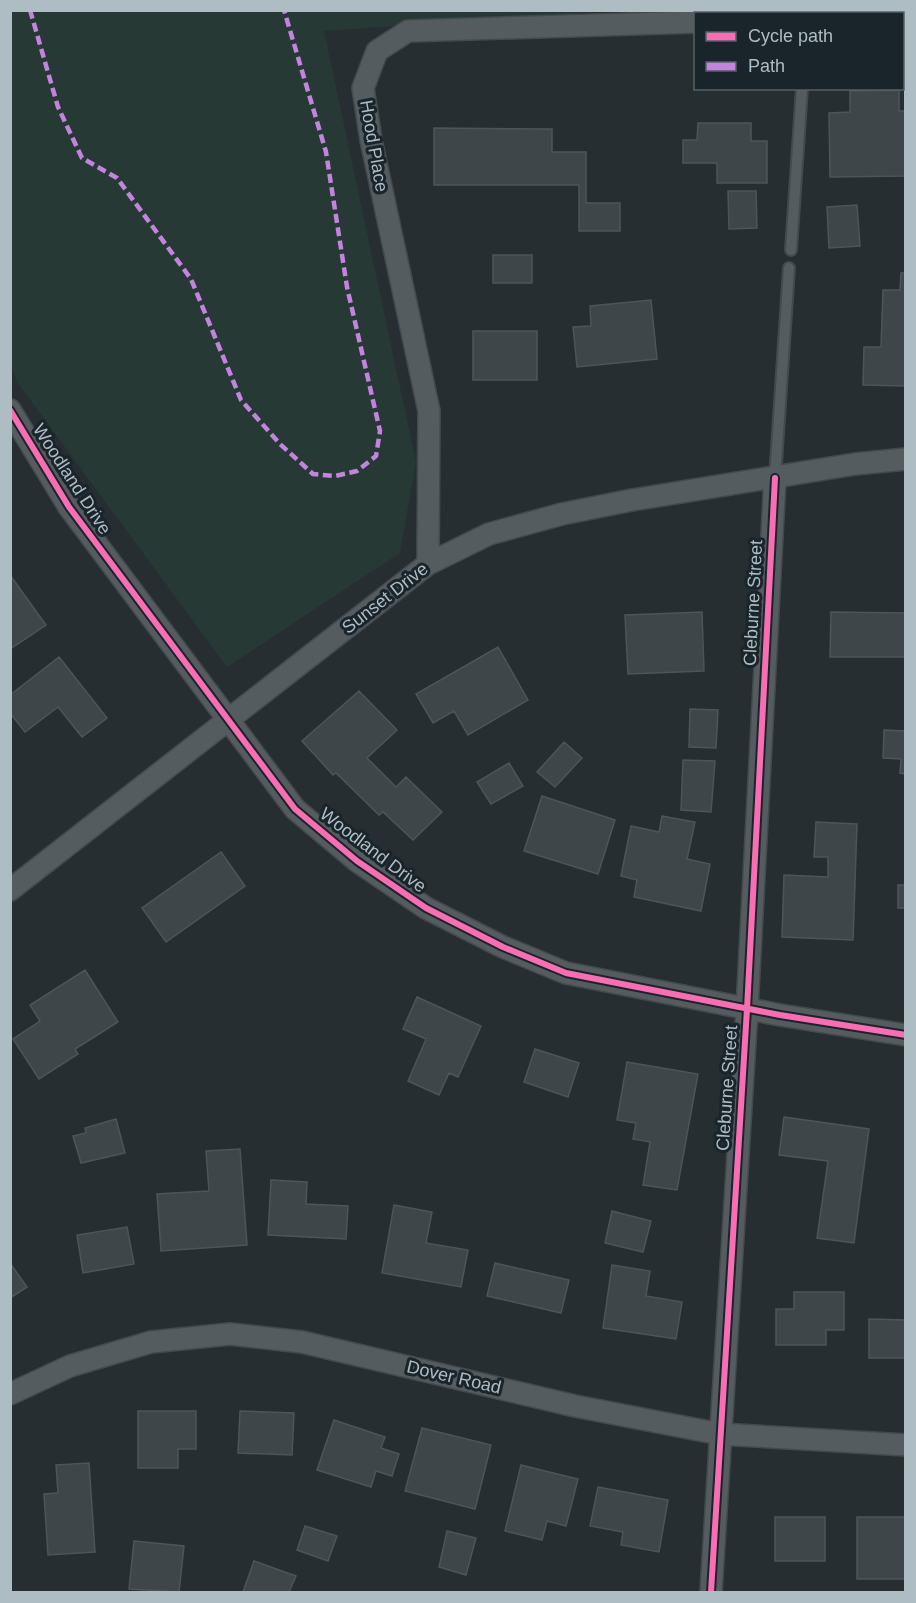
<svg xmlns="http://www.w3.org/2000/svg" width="916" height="1603" viewBox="0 0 916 1603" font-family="Arial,sans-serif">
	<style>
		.green { fill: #263935 }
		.building { fill: #3f4649; stroke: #4d5559; stroke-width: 1.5 }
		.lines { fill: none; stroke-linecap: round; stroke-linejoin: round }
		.lane-casing { stroke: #43494c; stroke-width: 14 }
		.street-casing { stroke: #43494c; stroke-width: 24 }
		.lane { stroke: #555c5f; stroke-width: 10 }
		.street { stroke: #555c5f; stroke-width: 21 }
		.quiet { stroke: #c483df; stroke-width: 4.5; stroke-dasharray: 9 4.5; stroke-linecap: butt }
		.cycleway-casing { stroke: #1a252b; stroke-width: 10 }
		.cycleway { stroke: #f96db3; stroke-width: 6 }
		.labels { text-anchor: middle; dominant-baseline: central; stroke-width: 6; stroke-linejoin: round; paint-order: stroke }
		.street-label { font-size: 18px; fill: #aebcc3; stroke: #1a252b }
	</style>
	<rect width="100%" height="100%" fill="#262e31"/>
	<!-- green -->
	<path class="green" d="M10,11h599l-285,20 92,431 -16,91 -173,114 -210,-285 -6,-16z"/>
	<!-- building -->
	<path class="building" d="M899,90v21h7v65l-76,1 -1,-64 21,-1v-21z
		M698,123h53v18h16v42h-50v-20h-34v-23h14z
		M434,128l118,1v23h34v51h34v28h-41v-46h-145z
		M728,191h28l1,37 -28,1z
		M857,205l3,41 -31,2 -2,-41z
		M493,255h39v28h-39z
		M901,273h5v113l-43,-1 1,-38h17l2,-57h17z
		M651,300l6,59 -80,8 -4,-40 18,-1 -1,-20z
		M473,331h64v49h-64z
		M10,575l36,50 -36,24z
		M702,612l2,59 -76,3 -3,-59z
		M831,612l75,1v44h-76z
		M498,647l30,53 -60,35 -14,-24 -21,12 -17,-29z
		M59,657l48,61 -25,19 -24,-30 -33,25 -15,-19v-18z
		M359,691l38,39 -30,28 29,29 10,-10 36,35 -29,28 -30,-28 -4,3 -43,-42 -3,2 -31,-34z
		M690,709l28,1 -2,38 -27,-1z
		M884,730l22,1v43l-6,-1 1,-14 -18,-1z
		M564,742l18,16 -27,29 -18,-15z
		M683,760l32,1 -4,51 -30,-2z
		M509,763l14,23 -32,18 -14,-22z
		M542,796l73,24 -17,54 -74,-23z
		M662,816l33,6 -8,37 23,5 -9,47 -67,-14 3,-17 -16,-4 10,-50 28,6z
		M816,822l41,2 -4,116 -71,-3 2,-62 44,2v-20h-14z
		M221,852l24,34 -79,56 -24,-34z
		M898,885h8v23h-8z
		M85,970l33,52 -43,27 3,5 -39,25 -26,-40 27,-18 -10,-16z
		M417,997l64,29 -23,51 -9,-4 -10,22 -31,-14 18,-42 -23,-10z
		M535,1049l44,14 -11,34 -44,-15z
		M627,1062l71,12 -21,116 -34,-5 7,-43 -17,-3 3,-16 -19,-3z
		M784,1117l85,12 -15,114 -37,-5 11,-77 -49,-6z
		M116,1119l9,34 -44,10 -8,-27 13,-3 -1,-5z
		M240,1149l7,96 -86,6 -4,-57 52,-3 -3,-40z
		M271,1180l36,2 -1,22 42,2 -2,33 -78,-4z
		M394,1205l38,7 -6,31 42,7 -7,37 -79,-14z
		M612,1211l39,10 -8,31 -38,-9z
		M127,1227l7,37 -51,9 -6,-38z
		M10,1263l17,24 -17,11z
		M495,1263l74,17 -8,33 -74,-17z
		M612,1265l38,6 -4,25 36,6 -6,37 -73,-11z
		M794,1292h50v38h-18v15h-50v-36h18z
		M869,1319l37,1v38h-37z
		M138,1411h58v38h-18v19h-40z
		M240,1411l54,2 -2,42 -54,-2z
		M334,1420l51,17 -4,11 18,6 -7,22 -16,-5 -5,16 -54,-17z
		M422,1428l69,17 -16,64 -70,-18z
		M89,1463l6,89 -47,3 -4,-61 14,-1 -2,-28z
		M521,1465l57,14 -12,47 -19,-5 -5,19 -37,-9z
		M598,1487l70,13 -9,52 -38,-7 2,-13 -33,-6z
		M775,1517h50v44h-50z
		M857,1517h49v62h-49z
		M305,1526l32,10 -9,25 -31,-11z
		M447,1531l29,7 -10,37 -27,-8z
		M134,1541l50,5 -5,46 -50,-3z
		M254,1561l42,15 -7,16h-46z"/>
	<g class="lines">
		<defs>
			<path id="lane" d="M791,250l11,-162
				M775,478l14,-210"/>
			<path id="street" d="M893,14l13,-1
				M10,410l59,97 226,302 62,52 69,47 77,39 63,26 214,42 126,20
				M428,564l1,-153 -58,-271 -8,-52 14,-37 31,-20 288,-9
				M10,890l418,-326 61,-30 73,-20 70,-14 223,-36 51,-5
				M10,1394l60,-28 81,-24 79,-8 72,8 273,64 145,28 186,11
				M711,1592l36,-583 28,-531"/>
		</defs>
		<!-- lane casing -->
		<use href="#lane" class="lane-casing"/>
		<!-- street casing -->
		<use href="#street" class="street-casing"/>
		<!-- lane -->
		<use href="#lane" class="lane"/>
		<!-- street -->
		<use href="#street" class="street"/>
		<!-- quiet -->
		<path class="quiet" d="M30,10l28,97 24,51 35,20 74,101 50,121 39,44 33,30 22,2 22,-5 19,-15 4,-25 -33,-144 -21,-135 -42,-142"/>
		<defs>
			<path id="cycleway" d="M10,410l59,97 226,302 62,52 69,47 77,39 63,26 214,42 126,20
				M711,1592l36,-583 28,-531"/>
		</defs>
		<!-- cycleway casing -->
		<use href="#cycleway" class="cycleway-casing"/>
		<!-- cycleway -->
		<use href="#cycleway" class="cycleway"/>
	</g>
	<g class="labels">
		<!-- street labels -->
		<g class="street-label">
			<text transform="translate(374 146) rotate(80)">Hood Place</text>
			<text transform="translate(72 479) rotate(57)">Woodland Drive</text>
			<text transform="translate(385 598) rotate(-38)">Sunset Drive</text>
			<text transform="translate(753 603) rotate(-87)">Cleburne Street</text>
			<text transform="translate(373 850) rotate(37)">Woodland Drive</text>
			<text transform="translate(727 1088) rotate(-86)">Cleburne Street</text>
			<text transform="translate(454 1377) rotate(13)">Dover Road</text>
		</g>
	</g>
	<!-- border -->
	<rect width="916" height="1603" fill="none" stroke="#aebcc3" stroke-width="24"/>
	<!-- legend -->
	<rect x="694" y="12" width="210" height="78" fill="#1a252b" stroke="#556168" stroke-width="1.5"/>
	<rect x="706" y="32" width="30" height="9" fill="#f96db3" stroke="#556168" stroke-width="1.5"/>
	<text x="748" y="42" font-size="18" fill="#aebcc3">Cycle path</text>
	<rect x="706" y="62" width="30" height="9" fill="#c483df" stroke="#556168" stroke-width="1.5"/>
	<text x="748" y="72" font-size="18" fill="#aebcc3">Path</text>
</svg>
